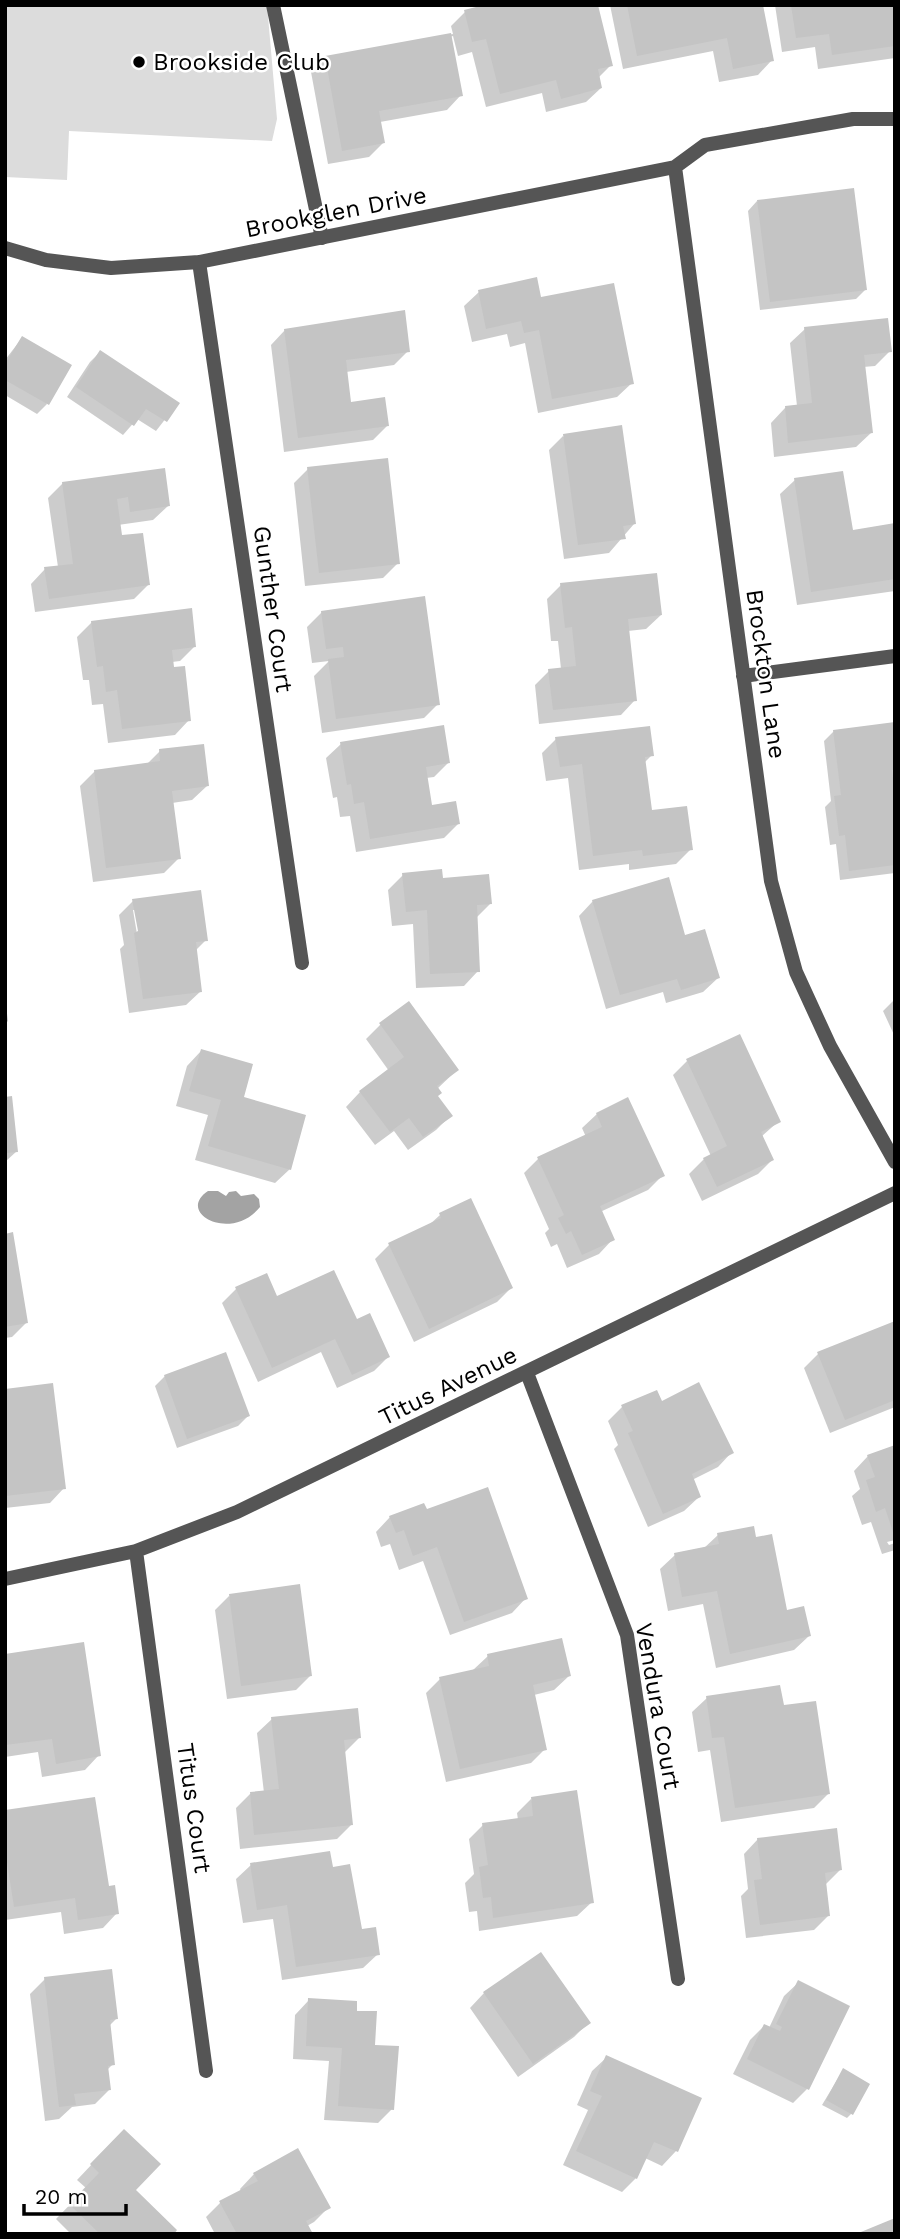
<svg xmlns="http://www.w3.org/2000/svg" width="900" height="2239" viewBox="0 0 900 2239" font-family="'Work Sans',sans-serif">
	<style>
		.green { fill: #dcdcdc }
		.water { fill: #a3a3a3 }
		.shadow { fill: #0003; fill-rule: evenodd }
		.building { fill: #c4c4c4 }
		.lines { fill: none; stroke-linecap: round; stroke-linejoin: round }
		.service { stroke: #555; stroke-width: 14 }
		.minor { stroke: #555; stroke-width: 14 }
		.poi-dot { fill: #000; stroke: #fff; stroke-width: 2.5 }
		.labels { text-anchor: middle; dominant-baseline: central; stroke-width: 5; stroke-linejoin: round; paint-order: stroke }
		.poi-label { font-size: 24px; fill: #000; stroke: #fff; text-anchor: start }
		.street-label { font-size: 24px; fill: #000; stroke: #fff }
	</style>
	<rect width="100%" height="100%" fill="#fff"/>
	<!-- green -->
	<path class="green" d="M5,5h262l10,114 -5,22 -203,-10 -2,49 -62,-3z"/>
	<!-- water -->
	<path class="water" d="M208,1191h10l8,5 3,-4 7,-1 5,5 13,-2 5,5 1,8c-29,36 -85,6 -52,-16z"/>
	<!-- shadow -->
	<path class="shadow" d="M610,5h128l34,55 -14,15 -39,7 -6,-31 -90,18z
		M775,5h120v53l-77,11 -3,-22 -33,5z
		M465,12l146,53 -13,13 3,10 -15,14 -40,10 -4,-19 -56,14 -14,-55 -14,4 -5,-20 -3,1 11,58 -14,15 -67,12 3,21 -14,14 -41,7 -17,-92 15,-15 127,-23 -2,-8z
		M757,201l109,88 -10,10 -96,11 -12,-99z
		M479,292l61,7 92,84 -15,14 -79,16 -13,-70 -15,4 -3,-13 -35,8 -8,-36z
		M805,329l85,22 -15,15 -12,1 8,66 -15,14 -82,10 -3,-34 14,-15 12,-2 -7,-63z
		M285,330l123,21 -14,14 -48,7 4,32 37,22 -14,14 -89,12 -13,-107z
		M22,338l25,66 -10,10 -32,-19v-35z
		M100,352l77,52 -21,27 -19,-12 -14,16 -56,-38 23,-35z
		M563,436l71,88 -25,29 -45,6 -15,-109z
		M308,469l90,94 -15,15 -78,8 -11,-103z
		M163,470l5,36 -15,14 -35,5 2,12 29,47 -15,15 -99,13 -4,-28 14,-15 13,-2 -10,-69 15,-15z
		M795,480l56,52 44,-3v62l-98,14 -17,-111z
		M561,585l100,30 -15,14 -18,2 7,69 -14,15 -82,9 -4,-39 14,-14 12,-2 -3,-28h-7l-4,-42z
		M322,612l116,92 -14,14 -102,15 -8,-57 15,-15 -17,2 -5,-36z
		M92,622l102,25 -14,14 -8,1 17,58 -14,15 -67,8 -5,-39 -11,1 -3,-25h-6l-6,-43z
		M895,724v54h-4l4,32v63l-55,7 -4,-36 -6,1 -5,-38 6,-6 -7,-60 10,-10z
		M556,739l96,16 -8,8 6,49 41,37 -15,15 -47,6v-6l-50,6 -11,-92 -22,3 -4,-28z
		M341,744l108,18 -15,15 -8,1 4,29 28,17 -14,14 -88,14 -6,-36 -10,1 -3,-20 -4,1 -7,-40z
		M160,751l47,35 -15,14 -20,3 7,55 -15,15 -71,9 -13,-96 15,-15 51,-6z
		M403,875l38,5 50,23 -15,15 2,53 -14,15 -48,2 -3,-64 -21,2 -4,-36z
		M133,901l73,39 -11,11 6,40 -15,14 -57,8 -9,-64 4,-4 -5,-30zM133,910h3l5,30h-3z
		M593,901l125,77 -15,14 -37,11 -3,-11 -57,17 -27,-93z
		M5,998l3,23 -3,3z
		M895,999v38l-12,-26z
		M408,1003l49,67 -20,19 -1,7 14,20 -14,14 -28,20 -14,-19 -19,14 -29,-38 14,-15 29,-21 -23,-32 14,-14z
		M201,1051l41,47 48,71 -15,14 -80,-23 13,-45 -32,-9 11,-40z
		M687,1061l92,60 -18,16 11,23 -14,14 -56,27 -13,-27 15,-15 7,-3 -38,-81z
		M5,1098l12,53 -12,11z
		M597,1114l66,61 -15,15 -48,22 13,27 -14,15 -32,14 -10,-24 -6,3 -6,-14 4,-4 -25,-56 14,-14 48,-22 -4,-9z
		M440,1215l71,73 -14,14 -83,40 -39,-83 14,-14 40,-20z
		M5,1235l21,88 -14,14 -7,1z
		M236,1289l120,32 32,36 -14,14 -37,17 -16,-36 -63,30 -36,-79z
		M895,1323v84l-65,26 -26,-65 14,-14z
		M165,1376l83,40 -10,10 -61,22 -22,-62z
		M5,1391l59,97 -14,15 -45,5z
		M661,1403l71,49 -14,15 -26,13 7,17 -15,14 -36,16 -34,-78 4,-4 -10,-24 14,-14z
		M895,1447v93l-8,2 2,3 6,-2v7l-13,4 -11,-32 -9,3 -10,-29 8,-7 -6,-18 14,-15z
		M426,1512l100,86 -14,15 -62,22 -27,-74 -24,9 -9,-26 -9,3 -5,-15 14,-15z
		M718,1535l36,4 32,73 23,24 -15,14 -78,18 -13,-64 -35,7 -8,-42 15,-14 28,-6z
		M229,1596l82,79 -15,15 -69,9 -12,-89z
		M5,1655l94,100 -14,15 -43,7 -4,-25 -33,5z
		M488,1656l81,20 -15,14 -20,5 11,54 -14,14 -85,19 -20,-89 14,-14 33,-9z
		M707,1698l75,9 47,86 -15,15 -93,14 -11,-72 -12,2 -6,-40z
		M272,1719l87,19 -15,15 8,71 -15,15 -97,10 -4,-41 14,-14 14,-1 -7,-60z
		M531,1799l61,103 -15,14 -98,15 -2,-20 -8,1 -4,-29 9,-9 -5,-35 14,-14 35,-5 -1,-7z
		M5,1812l103,76 9,25 -14,15 -39,6 -3,-22 -56,8z
		M758,1839l82,31 -14,14 2,32 -14,14 -68,8 -5,-42 7,-7 -4,-35z
		M251,1865l81,4 28,62 18,23 -15,14 -81,12 -9,-61 -30,4 -7,-44z
		M45,1979l71,40 -7,7 4,38 -6,6 2,20 -14,14 -23,3 -13,12 -14,2 -15,-127z
		M799,1982l8,107 -14,14 -60,-29 17,-34 14,-14 5,2 15,-32z
		M484,1993l104,30 -14,14 -56,40 -48,-69z
		M309,2000l46,12 37,97 -14,14 -54,-3 5,-59 -36,-2 2,-44z
		M607,2057l93,42 -24,52 -14,15 -17,-8 -9,20 -14,14 -59,-27 25,-55 -11,-5 15,-34z
		M843,2070l8,44 -4,4 -25,-13z
		M110,2145l24,45 37,44h-100l-15,-15 30,-31 -9,-8z
		M254,2174l74,34 -14,14 -7,4 4,8h-96l-9,-17 14,-14 21,-12 -1,-2z"/>
	<!-- building -->
	<path class="building" d="M484,5h114l15,61 -15,3 4,19 -41,11 -5,-19 -56,14 -14,-55 -14,3 -8,-32z
		M627,5h136l11,56 -41,8 -6,-31 -90,18z
		M791,5h104v41l-63,9 -3,-21 -33,4z
		M451,33l12,63 -84,15 6,32 -43,8 -17,-95z
		M854,188l13,102 -97,12 -13,-102z
		M537,277l4,20 73,-14 20,101 -82,15 -13,-69 -15,3 -3,-12 -35,8 -8,-39z
		M405,310l5,42 -64,8 5,42 34,-5 4,29 -91,12 -14,-109z
		M888,318l4,34 -28,3 9,78 -85,10 -3,-37 27,-3 -8,-76z
		M22,336l50,29 -23,40 -44,-25v-16z
		M100,350l80,53 -13,19 -21,-13 -12,17 -58,-39z
		M622,425l14,99 -13,2 3,13 -48,6 -15,-111z
		M388,458l12,106 -81,9 -12,-106z
		M165,468l5,38 -40,6 -2,-15 -11,2 5,36 21,-2 7,52 -101,14 -5,-32 29,-3 -11,-82z
		M843,471l10,59 42,-7v56l-84,13 -17,-114z
		M657,573l5,42 -34,4 9,82 -84,9 -5,-41 28,-3 -4,-39 -7,1 -5,-45z
		M425,596l15,109 -104,14 -8,-60 16,-2 -1,-10 -17,2 -5,-38z
		M192,608l4,39 -24,3 2,17 11,-1 6,55 -69,8 -5,-39 -11,2 -3,-26 -6,1 -6,-46z
		M895,722v48h-3l3,26v69l-46,6 -4,-36 -6,1 -5,-40 7,-1 -8,-65z
		M444,725l6,38 -24,4 6,38 24,-4 4,23 -90,15 -6,-37 -10,2 -3,-20 -4,1 -7,-43z
		M650,726l4,30 -9,1 7,53 35,-4 6,44 -50,6 -1,-6 -49,6 -11,-92 -22,3 -5,-30z
		M204,744l5,42 -37,5 9,68 -75,9 -12,-98 66,-9 -1,-12z
		M442,869l1,9 46,-4 3,30 -15,1 3,67 -50,2 -3,-64 -21,2 -4,-39z
		M669,877l16,58 20,-6 15,49 -39,12 -4,-11 -57,16 -28,-95z
		M201,890l7,51 -12,1 6,50 -59,7 -9,-66 4,-2 -6,-32z
		M409,1001l50,69 -22,16 5,7 -4,3 15,20 -30,21 -14,-19 -19,14 -31,-41 45,-34 -25,-34z
		M740,1034l41,88 -20,10 13,28 -57,27 -14,-29 24,-12 -41,-87z
		M201,1049l52,15 -9,33 62,18 -15,55 -83,-24 13,-46 -32,-9z
		M12,1096l6,56 -13,1v-56z
		M628,1097l37,79 -65,30 15,34 -33,15 -11,-24 -5,3 -8,-16 6,-3 -27,-58 65,-30 -6,-14z
		M471,1198l42,90 -84,41 -41,-86 53,-25 -2,-5z
		M13,1232l15,91 -23,4v-93z
		M334,1270l23,49 13,-6 20,44 -38,18 -17,-36 -63,29 -37,-81 32,-14 10,23z
		M895,1321v79l-50,20 -28,-68z
		M226,1352l24,64 -63,23 -23,-64z
		M699,1382l35,71 -42,21 9,23 -38,17 -35,-81 5,-2 -12,-26 36,-15 5,11z
		M53,1383l13,106 -61,7v-107z
		M895,1445v90h-1l-9,-27 -9,4 -10,-32 9,-3 -8,-22z
		M488,1487l40,112 -64,23 -27,-75 -24,9 -9,-26 -8,3 -7,-17 35,-13 3,6z
		M754,1526l2,11 16,-3 15,76 17,-4 7,30 -81,18 -13,-63 -35,6 -8,-44 45,-9 -2,-11z
		M300,1584l12,92 -71,10 -12,-92z
		M562,1638l9,38 -38,9 14,65 -87,19 -21,-92 50,-11 -2,-12z
		M84,1642l17,114 -45,8 -4,-25 -47,6v-91z
		M780,1685l4,20 32,-4 14,93 -95,14 -11,-71 -12,1 -6,-42z
		M358,1708l3,30 -17,2 9,85 -99,10 -4,-43 29,-3 -8,-72z
		M577,1790l17,113 -101,15 -2,-21 -8,1 -4,-31 9,-2 -6,-42 51,-7 -2,-19z
		M95,1797l14,89 6,-1 4,29 -41,6 -3,-22 -61,9 -9,-58v-39z
		M837,1828l5,42 -17,3 5,43 -70,9 -6,-45 8,-1 -5,-41z
		M330,1851l3,16 17,-3 12,65 14,-2 4,28 -84,12 -9,-62 -30,5 -7,-47z
		M541,1952l50,71 -58,41 -50,-72z
		M112,1969l6,50 -8,1 5,45 -7,1 3,24 -37,4 2,11 -17,2 -15,-130z
		M798,1980l52,26 -41,84 -62,-31 17,-35 16,7 2,-4 -6,-3z
		M308,1998l49,3v10h20l-2,34 24,1 -5,64 -56,-4 4,-58 -36,-2z
		M606,2055l96,43 -24,54 -24,-10 -17,37 -61,-28 26,-55 -12,-5z
		M843,2068l27,16 -17,31 -27,-15z
		M124,2129l37,35 -25,26 41,40 -3,4h-74l-31,-30 30,-31 -9,-9z
		M298,2148l33,60 -25,13 7,13h-76l-18,-33 39,-20 -5,-8z
		M895,2218v16h-39z"/>
	<g class="lines">
		<!-- service -->
		<path class="service" d="M273,5l49,233"/>
		<!-- minor -->
		<path class="minor" d="M675,167l96,714 25,91 34,74 65,116
			M5,248l41,12 65,8 88,-6 476,-95 30,-22 148,-26h42
			M199,262l103,701
			M743,676l152,-20
			M527,1373l100,262 51,344
			M136,1551l70,520
			M5,1579l131,-28 101,-39 658,-319"/>
	</g>
	<!-- markers -->
	<circle class="poi-dot" cx="139" cy="62" r="7"/>
	<g class="labels">
		<!-- poi labels -->
		<g class="poi-label">
			<text x="153" y="62">Brookside Club</text>
		</g>
		<!-- street labels -->
		<g class="street-label">
			<text transform="translate(336 212) rotate(-11)">Brookglen Drive</text>
			<text transform="translate(273 609) rotate(82)">Gunther Court</text>
			<text transform="translate(766 674) rotate(82)">Brockton Lane</text>
			<text transform="translate(448 1386) rotate(-26)">Titus Avenue</text>
			<text transform="translate(658 1706) rotate(80)">Vendura Court</text>
			<text transform="translate(194 1808) rotate(82)">Titus Court</text>
		</g>
	</g>
	<!-- border -->
	<rect width="900" height="2239" fill="none" stroke="#000000" stroke-width="14"/>
	<!-- scale -->
	<path d="M24 2204v10h102v-10" fill="none" stroke="#000000" stroke-width="3.5"/>
	<text x="35" y="2204" font-size="21" fill="#000000" stroke="#ffffff" stroke-width="5" paint-order="stroke">20 m</text>
</svg>
